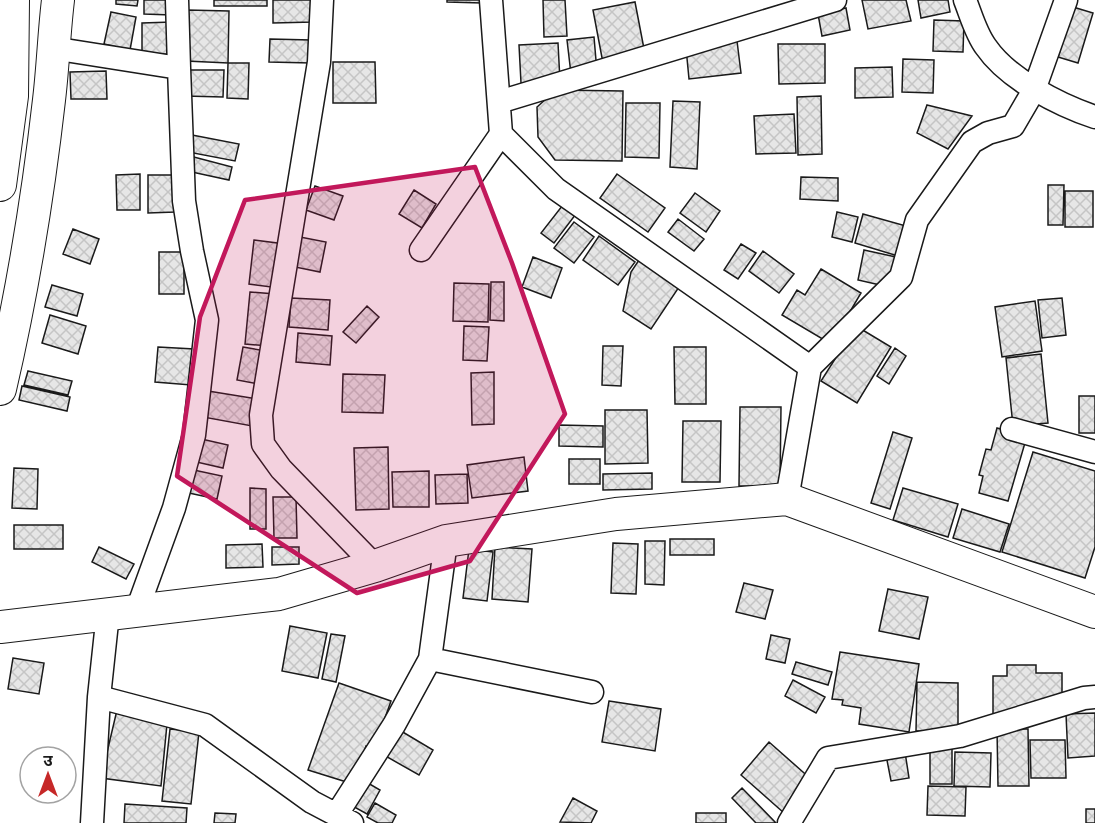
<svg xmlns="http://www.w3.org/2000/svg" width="1095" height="823" viewBox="0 0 1095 823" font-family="Signika,'Noto Sans Devanagari',sans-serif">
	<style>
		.building { fill: url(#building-cross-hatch); stroke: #1a1a1a; stroke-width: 1.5 }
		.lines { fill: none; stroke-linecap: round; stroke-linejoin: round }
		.street-casing { stroke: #1a1a1a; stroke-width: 25 }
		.secondary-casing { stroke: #1a1a1a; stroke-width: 34 }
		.street { stroke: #fff; stroke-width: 22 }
		.secondary { stroke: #fff; stroke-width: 32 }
		.marked { fill: #c2185b; fill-opacity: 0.2; stroke: #c2185b; stroke-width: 4.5; stroke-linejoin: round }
	</style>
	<defs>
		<pattern id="building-cross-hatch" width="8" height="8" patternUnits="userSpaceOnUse" patternTransform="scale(1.5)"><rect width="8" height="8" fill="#e6e6e6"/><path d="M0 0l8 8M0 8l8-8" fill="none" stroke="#c5c5c5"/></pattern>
	</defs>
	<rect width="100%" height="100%" fill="#fff"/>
	<!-- building -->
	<path class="building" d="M116,0h22l-1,6 -21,-2z
		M144,0h27v15l-27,-1z
		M214,0h53v6h-53z
		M273,0h40v22l-40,1z
		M447,0h35v3l-35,-1z
		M543,0h22l2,36 -23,1z
		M862,0h44l5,21 -43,8z
		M918,0h30l2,12 -29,6z
		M635,2l10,52 -42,9 -10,-53z
		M1073,7l20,6 -15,50 -20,-6z
		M846,8l4,22 -28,6 -4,-22z
		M187,10l42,1 -1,52 -42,-2z
		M111,12l25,5 -6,33 -26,-6z
		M934,20l30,1 -1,31 -30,-1z
		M172,22l1,32 -31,1v-32z
		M594,37l3,35 -26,2 -4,-34z
		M270,39l41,1v23l-42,-1z
		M737,41l4,32 -52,6 -3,-31z
		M558,43l2,38 -39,2 -2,-38z
		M778,44h47v39l-46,1z
		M903,59l31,1 -1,33 -31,-1z
		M333,62h42l1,41h-43z
		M228,63h21l-1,36 -21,-1z
		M892,67l1,30 -38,1v-30z
		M185,70h39l-1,27 -38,-1z
		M106,71l1,28h-36l-1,-27z
		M556,90l67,1 -1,70 -67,-1 -17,-23 -1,-30z
		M821,96l1,58 -24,1 -1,-58z
		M673,101l27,1 -3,67 -27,-2z
		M626,103h34l-1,55 -34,-1z
		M927,105l45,11 -24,33 -31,-16z
		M794,114l2,39 -40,1 -2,-38z
		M192,135l47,9 -4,17 -47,-9z
		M190,156l42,11 -3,13 -42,-9z
		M140,174v36h-23l-1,-35z
		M617,174l48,34 -17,24 -48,-34z
		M148,175h26l1,37 -27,1z
		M801,177l37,1v23l-38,-2z
		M1048,185h16l-1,40h-15z
		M315,186l28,10 -9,24 -28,-10z
		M414,190l22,14 -14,24 -23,-14z
		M1065,191h28v36h-28z
		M695,193l25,18 -14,21 -26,-19z
		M566,201l13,9 -25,33 -13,-10z
		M837,212l21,5 -6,25 -20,-5z
		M863,214l43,12 -8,30 -43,-13z
		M678,219l26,20 -10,12 -26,-19z
		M574,222l20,15 -20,26 -20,-15z
		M73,229l26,10 -9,25 -27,-10z
		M599,236l36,26 -17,23 -35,-25z
		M300,237l26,5 -6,30 -25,-5z
		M254,240l31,4 -6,44 -30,-4z
		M741,244l15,9 -18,26 -14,-9z
		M864,250l32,7 -7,30 -31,-7z
		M763,251l31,23 -15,19 -30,-22z
		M159,252h25v42h-25z
		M643,254l40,27 -32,48 -28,-18 8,-39z
		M533,257l29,11 -11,30 -29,-11z
		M821,269l40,24 -30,51 -49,-29 15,-25 8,5z
		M491,282h13v39l-14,-1z
		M454,283l35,1 -1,38 -35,-1z
		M52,285l31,9 -6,22 -32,-9z
		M250,292l25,2 -5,52 -25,-2z
		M291,298l39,2 -2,30 -39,-3z
		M1062,298l4,37 -24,3 -4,-38z
		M1035,301l7,50 -40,6 -7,-50z
		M367,306l12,11 -23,26 -13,-11z
		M50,315l36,11 -8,28 -36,-11z
		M464,326l25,1 -2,34 -24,-1z
		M856,326l35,21 -34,56 -36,-22z
		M298,333l34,3 -2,29 -34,-3z
		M603,346h20l-2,40 -19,-1z
		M158,347l36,2 -3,36 -36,-3z
		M243,347l23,4 -7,33 -22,-4z
		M674,347h32v57h-31z
		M895,348l11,8 -17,28 -12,-8z
		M1041,354l7,69 -35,3 -7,-68z
		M28,371l44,10 -4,14 -44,-10z
		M494,372v52l-22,1 -1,-52z
		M343,374l42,1 -2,38 -41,-1z
		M22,386l48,11 -3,14 -48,-11z
		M208,391l49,8 -5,27 -49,-9z
		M1079,396h16v37h-16z
		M740,407h41l-1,79h-41z
		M605,410h42l1,53 -43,1z
		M683,421h38l-1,61h-38z
		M559,425l44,1v21l-44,-1z
		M997,428l30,8 -19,65 -29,-8 4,-17 -4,-1 7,-26 5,1z
		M893,432l19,6 -22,71 -19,-6z
		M197,438l31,7 -5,23 -31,-7z
		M388,447l1,62 -33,1 -2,-62z
		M1033,452l62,19v76l-10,31 -83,-26z
		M524,457l4,34 -56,7 -5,-33z
		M569,459h31v25h-31z
		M14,468l24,1 -1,40 -25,-1z
		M189,469l33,7 -5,23 -33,-7z
		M429,471v36h-36l-1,-35z
		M652,473v16l-49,1v-16z
		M467,474l1,29 -32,1 -1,-29z
		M250,488l16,1v40h-16z
		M903,488l55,16 -10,33 -55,-17z
		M273,497h23l1,41h-23z
		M962,509l47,15 -9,28 -47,-14z
		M14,525h49v24h-49z
		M670,539h44v16h-44z
		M645,541h20l-1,44 -19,-1z
		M613,543l25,1 -2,50 -25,-1z
		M262,544l1,23 -37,1v-23z
		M99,547l35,17 -8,15 -34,-17z
		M272,547h27v17l-27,1z
		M495,547l37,2 -4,53 -36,-3z
		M469,549l24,3 -6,49 -24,-3z
		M744,583l29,7 -8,29 -29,-7z
		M888,589l40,8 -9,42 -40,-8z
		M290,626l37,7 -9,45 -36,-7z
		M331,634l14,2 -9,46 -14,-3z
		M771,635l19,4 -5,24 -19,-4z
		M840,652l79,12 -10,68 -50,-8 2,-16 -19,-3 1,-5 -11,-1z
		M13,658l31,5 -5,31 -31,-5z
		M796,662l36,10 -4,13 -36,-11z
		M1007,665h29v8h26v29l-69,15v-41h14z
		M793,680l32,17 -9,16 -31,-17z
		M917,682l41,1v48h-42z
		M339,683l52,18 -17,48 -8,-3 -13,38 -45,-14z
		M609,701l52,8 -6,42 -53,-9z
		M117,710l50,14 -6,62 -60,-8z
		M1095,713v43l-27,2 -2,-44z
		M396,728l37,22 -14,25 -37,-21z
		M170,729l29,3 -8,72 -29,-3z
		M997,729h31l1,57h-31z
		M1030,740h35l1,38h-35z
		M769,742l43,38 -28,33 -43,-38z
		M930,746l22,1v37h-22z
		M905,752l4,26 -18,3 -5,-26z
		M955,752l36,1 -1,34 -36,-1z
		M361,779l19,11 -13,24 -20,-11z
		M928,786l38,1 -1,29 -38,-1z
		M742,788l34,35h-20l-24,-25z
		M573,798l24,13 -6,12 -31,-1z
		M375,803l21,12 -4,8h-14l-11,-6z
		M125,804l62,4 -1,15h-62z
		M1086,809h9v14h-9z
		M215,813l21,1 -1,9h-21z
		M696,813h30v10h-30z"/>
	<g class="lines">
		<defs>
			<path id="street" d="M177,0l2,68
				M322,0l-3,62 -58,353 2,29 18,25 94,97
				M491,0l10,134 55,55 254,178 -23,132
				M965,0c6,15 11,34 21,47 22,32 73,58 109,70
				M52,48l127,20 5,133 8,50 15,69 -13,115 -20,73 -37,102
				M499,102l336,-102
				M421,250l80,-116
				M810,367l91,-90 16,-57 55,-78 16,-9 25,-7 21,-36 32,-90
				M1012,429l83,23
				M430,659l162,33
				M99,697l106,28 107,77 40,21
				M337,814l57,-89 36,-66 16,-118
				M92,823l7,-126 9,-84
				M789,823l39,-65 132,-22 124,-38 11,-1"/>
			<path id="secondary" d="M0,185l12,-89 1,-96
				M0,389c22,-95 38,-192 49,-289 4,-33 5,-67 9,-100
				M0,627l279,-33 96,-28 71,-25 170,-27 171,-15 308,113"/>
		</defs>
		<!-- street casing -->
		<use href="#street" class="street-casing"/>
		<!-- secondary casing -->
		<use href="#secondary" class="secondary-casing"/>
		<!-- street -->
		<use href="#street" class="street"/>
		<!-- secondary -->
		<use href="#secondary" class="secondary"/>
	</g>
	<!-- marked area -->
	<path class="marked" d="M475,167l37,96 53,151 -95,147 -113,32 -180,-117 23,-159 45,-117z"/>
	<!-- north arrow -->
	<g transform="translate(48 775)"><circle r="28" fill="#ffffff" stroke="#a3a3a3" stroke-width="1.5"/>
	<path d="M0-4.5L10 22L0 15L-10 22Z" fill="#c62828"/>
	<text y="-9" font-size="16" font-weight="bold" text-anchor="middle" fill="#1a1a1a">उ</text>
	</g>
</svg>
